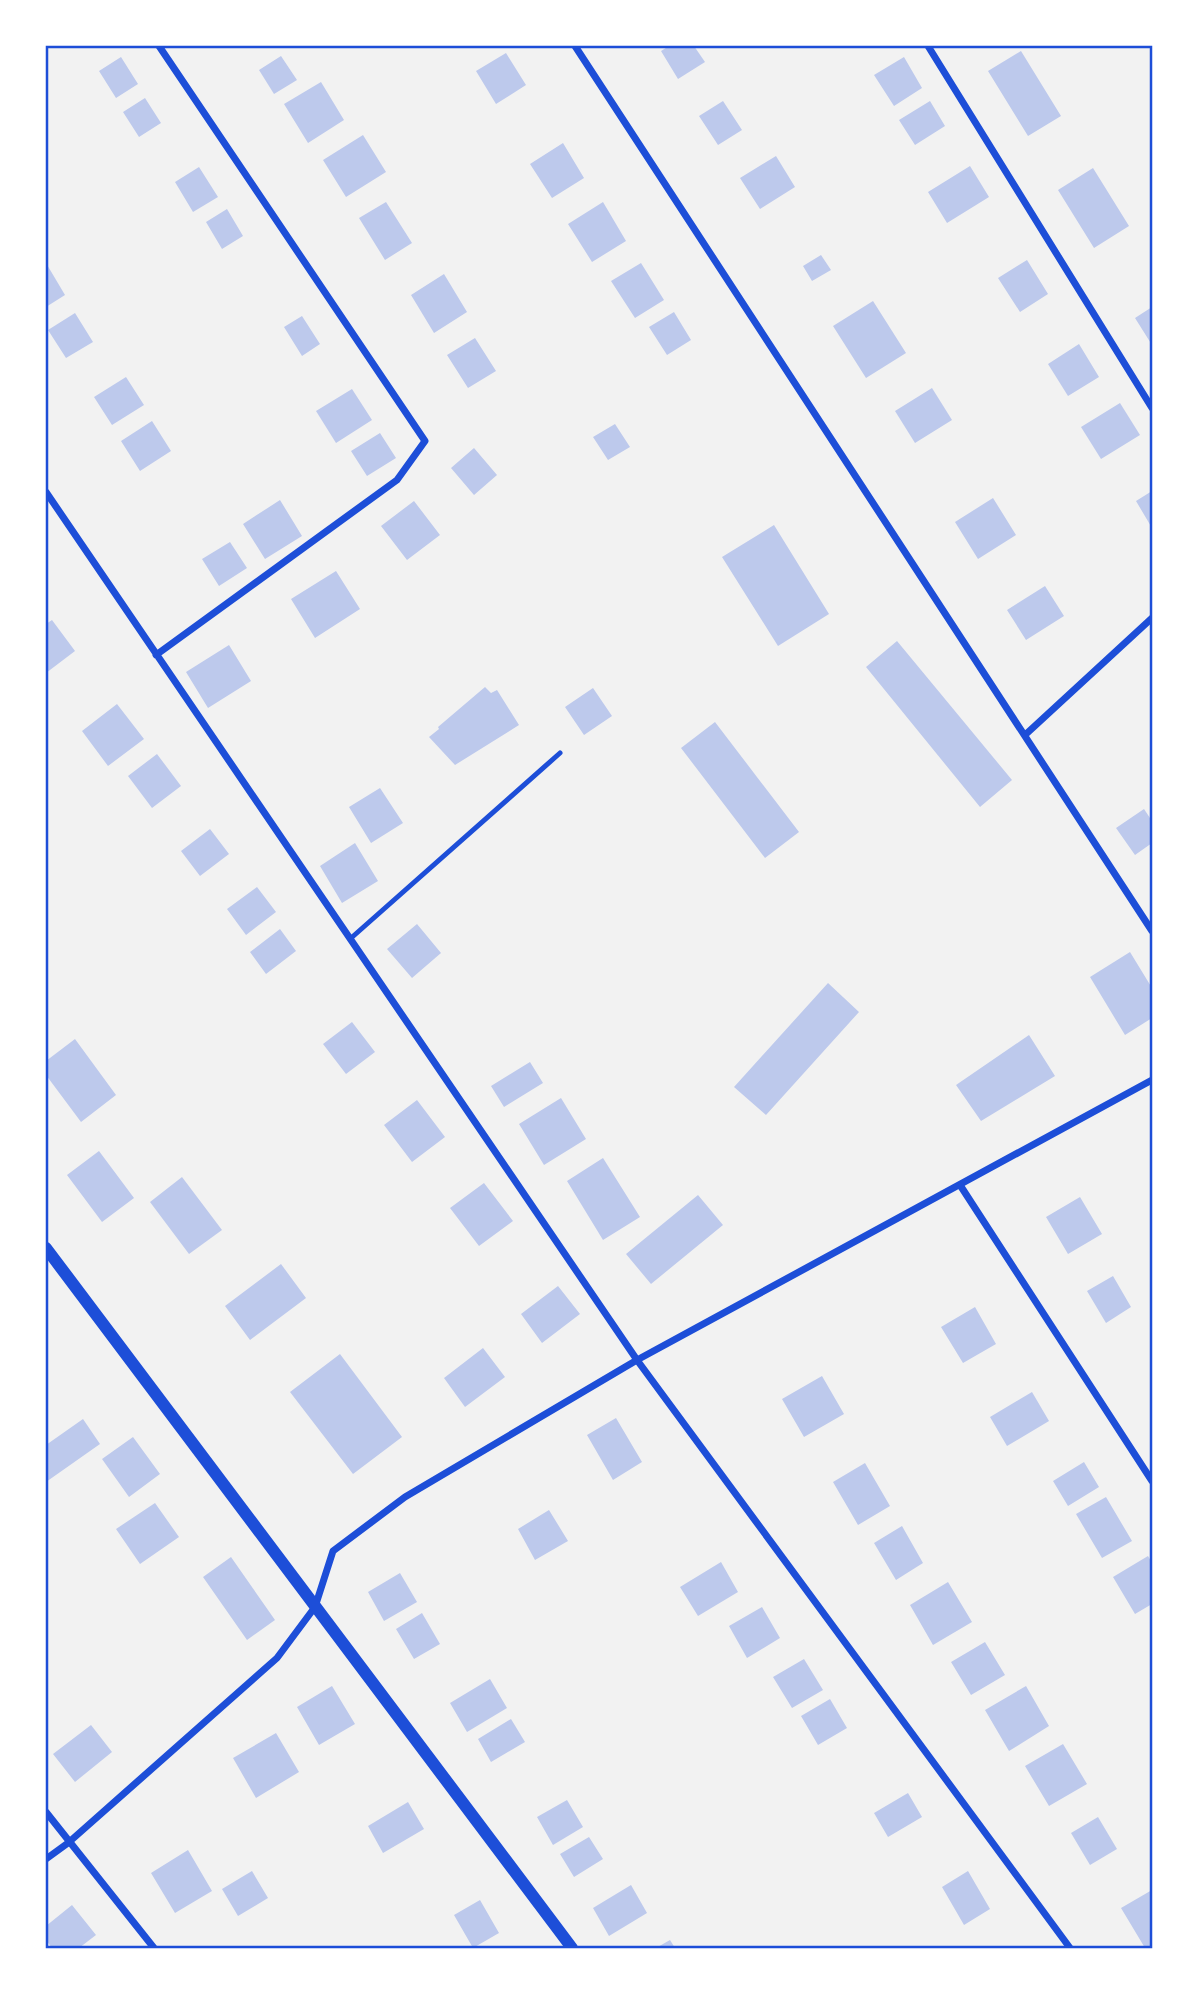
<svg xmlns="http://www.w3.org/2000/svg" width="1198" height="1994" viewBox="0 0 1198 1994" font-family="Arial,sans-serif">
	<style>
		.building { fill: #bdc9ec }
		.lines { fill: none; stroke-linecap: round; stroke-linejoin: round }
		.service { stroke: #1d4ed8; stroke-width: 5 }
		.minor { stroke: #1d4ed8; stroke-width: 7 }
		.tertiary { stroke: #1d4ed8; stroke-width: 12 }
		.neatline { fill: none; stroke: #1d4ed8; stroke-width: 2.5 }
	</style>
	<rect width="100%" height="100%" fill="#f2f2f2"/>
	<!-- building -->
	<path class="building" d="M669,46h25l11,16 -27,17 -17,-28z
		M1021,51l40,65 -33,20 -40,-65z
		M506,53l20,32 -30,19 -20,-33z
		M281,56l16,24 -23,14 -15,-24z
		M121,57l17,27 -22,14 -17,-27z
		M904,57l18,31 -28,18 -20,-31z
		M321,82l23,38 -36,23 -24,-39z
		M145,98l16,25 -22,14 -16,-25z
		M723,101l19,29 -24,15 -19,-29z
		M930,101l15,25 -30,19 -16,-25z
		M363,135l23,37 -40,25 -23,-37z
		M563,143l21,35 -32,20 -22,-34z
		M776,156l19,31 -35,22 -20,-31z
		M970,166l19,31 -42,26 -19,-31z
		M199,167l19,30 -25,15 -18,-30z
		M1093,168l36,58 -35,22 -36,-58z
		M386,202l26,41 -27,17 -26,-42z
		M603,202l23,39 -34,21 -24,-38z
		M227,209l16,27 -21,13 -16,-27z
		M821,255l10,15 -19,11 -9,-15z
		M1027,260l21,34 -28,18 -22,-34z
		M46,263l19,32 -19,12z
		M641,263l23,37 -29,18 -24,-37z
		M444,274l23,38 -33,21 -23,-38z
		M873,301l33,52 -40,25 -33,-52z
		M1152,307v38l-17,-27z
		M674,312l17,28 -24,15 -18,-28z
		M75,313l18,29 -27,16 -18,-28z
		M302,316l18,28 -18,12 -18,-29z
		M475,338l21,33 -28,17 -21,-33z
		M1079,344l20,33 -31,19 -20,-32z
		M126,377l18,28 -32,20 -18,-28z
		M932,388l20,32 -37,23 -20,-32z
		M352,389l20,31 -36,23 -20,-32z
		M1120,403l20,32 -39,24 -20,-32z
		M152,421l19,30 -31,20 -19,-30z
		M615,424l15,23 -22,13 -15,-23z
		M380,433l16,25 -29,18 -16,-25z
		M474,448l23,27 -23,20 -23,-27z
		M1152,491v37l-16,-27z
		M993,498l23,37 -38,24 -23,-37z
		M280,500l22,36 -37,23 -22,-35z
		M414,501l26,34 -33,25 -26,-34z
		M774,525l55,89 -51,32 -56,-89z
		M230,542l17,26 -28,18 -17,-27z
		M336,571l24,38 -45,29 -24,-39z
		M1045,586l19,30 -38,24 -19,-30z
		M52,620l23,31 -29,22v-49z
		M897,641l115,139 -32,27 -114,-140z
		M229,645l22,36 -43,27 -22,-36z
		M485,687l6,6 6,-3 22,35 -64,40 -26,-28 10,-8 -1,-2z
		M593,688l19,28 -28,19 -19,-28z
		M117,704l27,35 -36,27 -26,-35z
		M715,722l84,110 -34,26 -84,-110z
		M157,754l24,32 -29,22 -24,-32z
		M380,788l23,35 -32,20 -22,-36z
		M1144,809l8,12v22l-17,12 -19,-27z
		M210,829l19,25 -29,22 -19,-25z
		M355,843l23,38 -36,22 -22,-37z
		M257,887l19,25 -30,23 -19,-26z
		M417,924l24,29 -29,25 -25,-29z
		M280,929l16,22 -30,23 -16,-22z
		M1130,952l22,36v30l-27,17 -35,-58z
		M828,983l31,29 -93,103 -32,-28z
		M352,1022l23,30 -29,22 -23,-30z
		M1029,1035l26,41 -74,45 -25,-36z
		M75,1039l41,56 -35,27 -35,-47v-14z
		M530,1062l13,21 -39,24 -13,-21z
		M561,1098l25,41 -42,26 -25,-41z
		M417,1100l28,37 -33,25 -28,-37z
		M99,1151l35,47 -32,24 -35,-47z
		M603,1158l37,59 -37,23 -36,-59z
		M182,1177l40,53 -33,24 -39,-52z
		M484,1183l29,38 -34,25 -29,-38z
		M698,1195l25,30 -72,59 -25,-30z
		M1080,1197l22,37 -34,20 -22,-37z
		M281,1264l25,34 -56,42 -25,-34z
		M1113,1276l18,31 -25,16 -19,-32z
		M558,1286l22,28 -38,29 -21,-29z
		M975,1307l21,37 -33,19 -22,-36z
		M483,1348l22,29 -40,30 -21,-29z
		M340,1354l62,83 -49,37 -63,-82z
		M822,1376l22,38 -40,23 -22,-38z
		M1032,1392l17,29 -42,25 -17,-29z
		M616,1418l26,44 -29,18 -26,-45z
		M83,1419l17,25 -54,38v-37z
		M133,1437l27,37 -31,23 -27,-38z
		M1084,1462l15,25 -31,19 -15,-25z
		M865,1463l25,43 -32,19 -25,-43z
		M1106,1497l26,44 -30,17 -26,-44z
		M155,1503l24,34 -39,27 -24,-35z
		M549,1510l19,31 -33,19 -17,-31z
		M902,1526l21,37 -27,17 -22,-37z
		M1148,1556l4,7v41l-17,10 -22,-37z
		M231,1557l44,63 -28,20 -44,-63z
		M721,1562l17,30 -40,24 -18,-29z
		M400,1573l17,29 -33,19 -16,-29z
		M948,1582l24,40 -39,23 -23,-40z
		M762,1607l18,31 -33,20 -18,-32z
		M422,1613l18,31 -26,15 -18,-30z
		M985,1642l20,33 -34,20 -20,-33z
		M804,1659l19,31 -31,18 -19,-31z
		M490,1679l17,29 -40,24 -17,-29z
		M332,1686l23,38 -36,21 -22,-38z
		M1026,1686l23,40 -40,25 -24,-41z
		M830,1699l17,29 -29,17 -17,-29z
		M511,1719l14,23 -34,20 -13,-23z
		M91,1725l21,27 -37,30 -22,-28z
		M276,1733l23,39 -43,26 -23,-40z
		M1063,1744l24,40 -38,22 -24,-40z
		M908,1793l14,24 -34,20 -14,-24z
		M567,1800l16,27 -30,18 -16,-28z
		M408,1802l16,27 -41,24 -15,-27z
		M1098,1817l19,32 -27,16 -19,-32z
		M589,1837l14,22 -29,18 -14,-23z
		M188,1850l24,41 -37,22 -24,-40z
		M252,1871l16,27 -30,18 -16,-27z
		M968,1871l22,38 -26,16 -22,-38z
		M631,1885l16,28 -38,23 -16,-28z
		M1152,1890v58h-7l-24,-40z
		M480,1900l19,33 -26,15 -19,-33z
		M72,1905l24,30 -17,13h-27l-6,-8v-14z
		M670,1940l5,8h-19z"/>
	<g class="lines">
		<!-- service -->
		<path class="service" d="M350,939l210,-186"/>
		<!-- minor -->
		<path class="minor" d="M575,46l577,885
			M928,46l224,362
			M46,492l591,868 433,588
			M156,655l241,-175 28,-39 -266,-395
			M1025,735l127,-117
			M960,1185l192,296
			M46,1812l108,136
			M46,1859l22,-16 209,-185 38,-51 18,-56 72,-54 232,-137 515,-280"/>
		<!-- tertiary -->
		<path class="tertiary" d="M46,1248l526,700"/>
	</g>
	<!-- border -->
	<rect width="1198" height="1994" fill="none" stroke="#ffffff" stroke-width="94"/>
	<rect x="47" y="47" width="1104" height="1900" class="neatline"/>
</svg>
